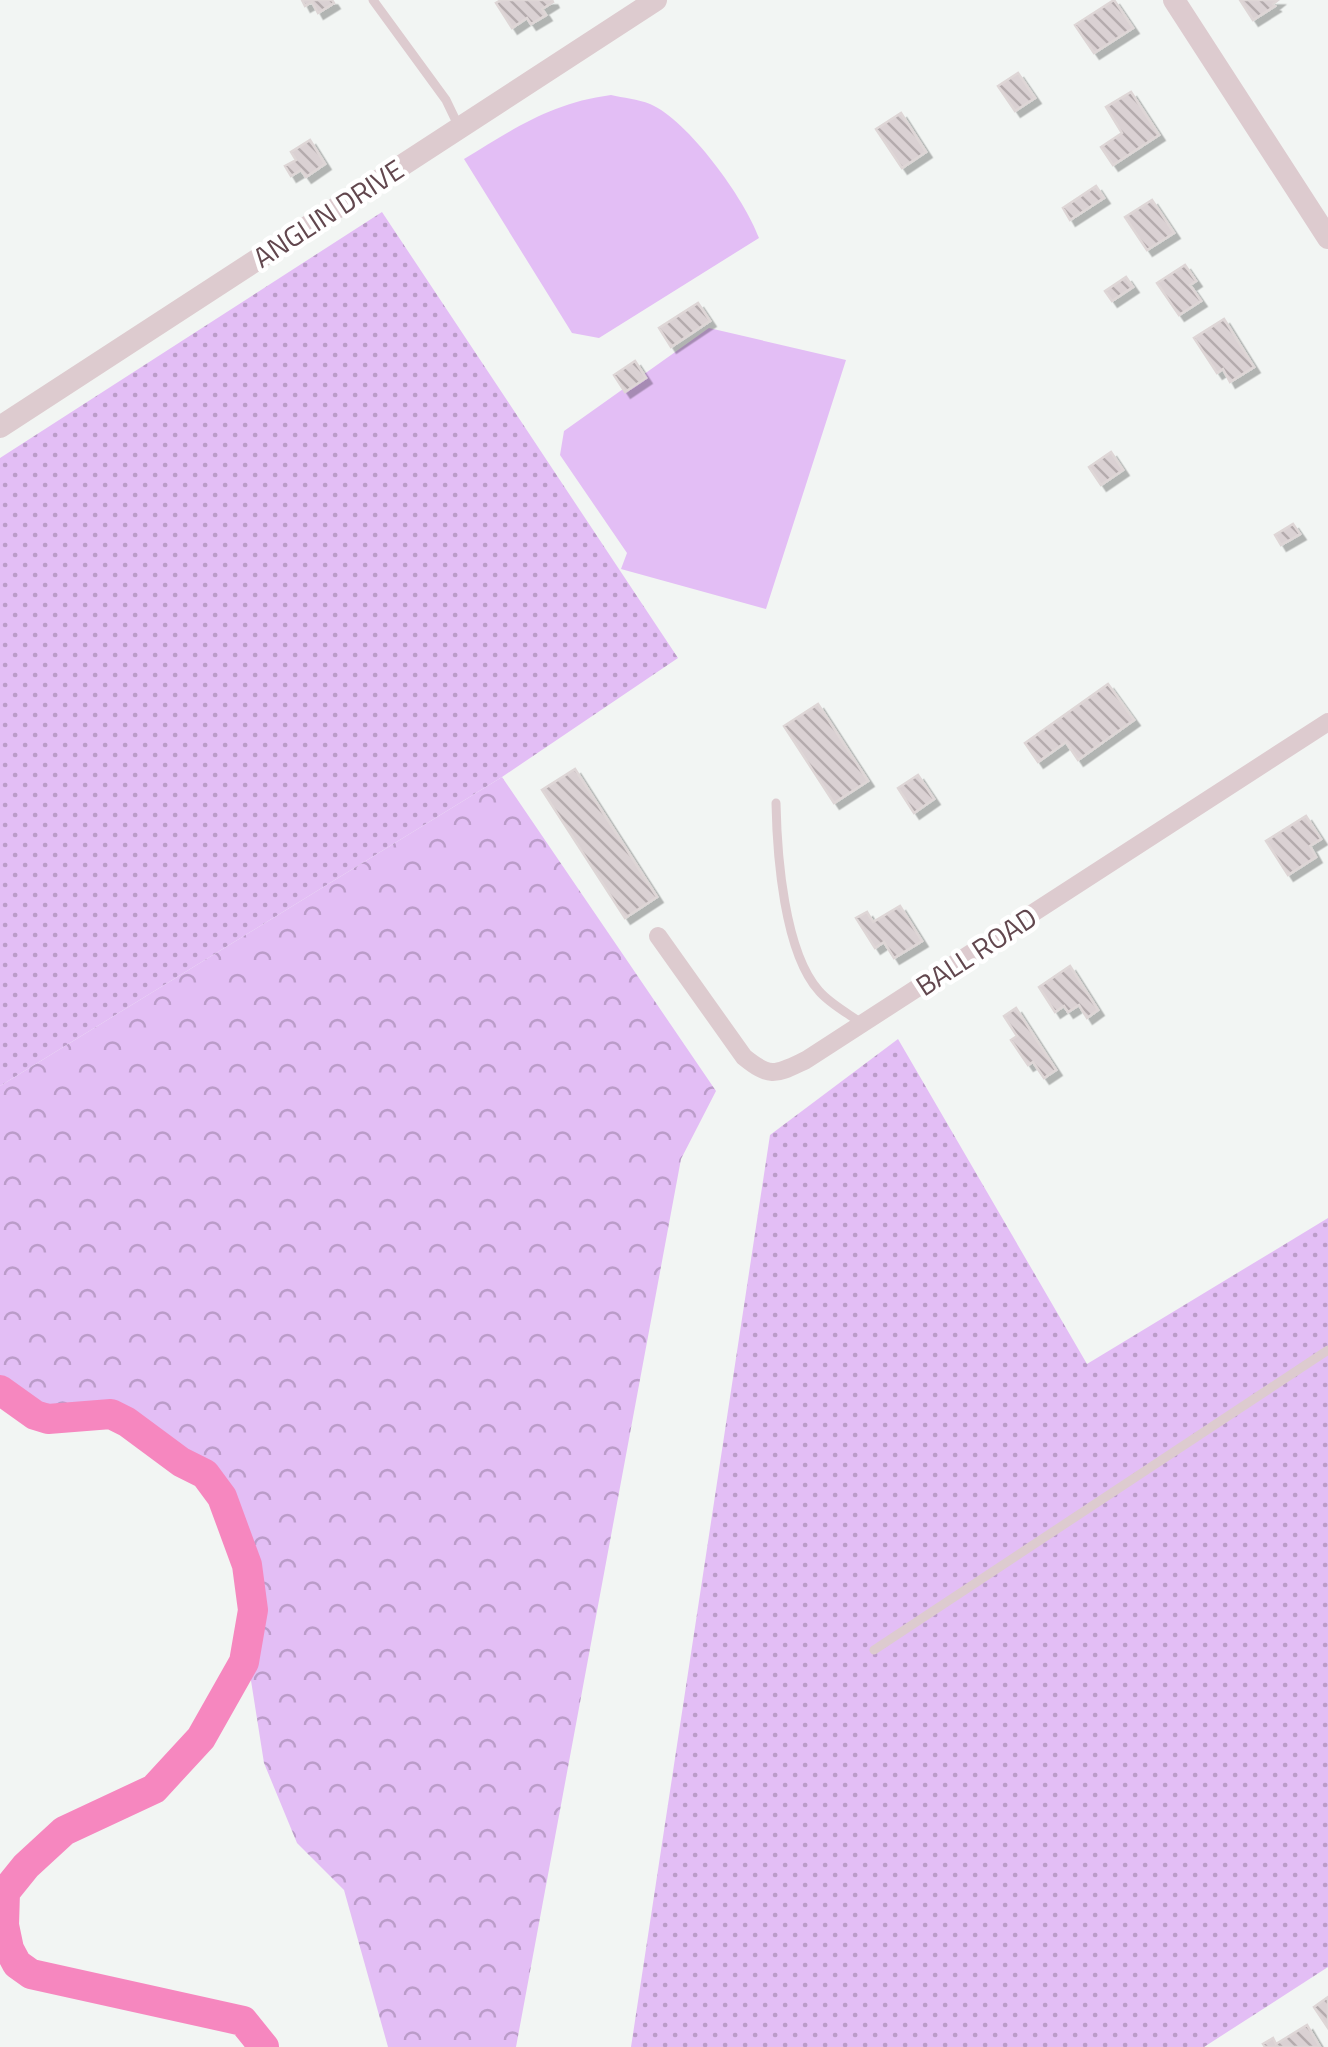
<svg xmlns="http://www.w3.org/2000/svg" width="1328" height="2047" viewBox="0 0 1328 2047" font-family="'Titillium Web',sans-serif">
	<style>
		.grass { fill: url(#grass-dots) }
		.forest { fill: url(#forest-crowns) }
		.garden { fill: #e3bef5 }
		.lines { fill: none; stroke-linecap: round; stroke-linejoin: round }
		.river { stroke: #f687bf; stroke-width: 30 }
		.building { fill: url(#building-back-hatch); stroke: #ded6d6; stroke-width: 2.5; filter: url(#shadow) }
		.service { stroke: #ddcbcf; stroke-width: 9 }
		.minor { stroke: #ddcbcf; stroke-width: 18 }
		.tertiary { stroke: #ddcbcf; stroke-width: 22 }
		.labels { text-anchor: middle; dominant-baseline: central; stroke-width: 9; stroke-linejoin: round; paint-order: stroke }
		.street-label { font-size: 28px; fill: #62474e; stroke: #fff }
	</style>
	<defs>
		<pattern id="grass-dots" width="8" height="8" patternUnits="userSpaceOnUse" patternTransform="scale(2.5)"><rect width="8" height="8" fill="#e3bef5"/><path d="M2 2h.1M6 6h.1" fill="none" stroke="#bb9cc9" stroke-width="1.8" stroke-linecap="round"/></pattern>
		<pattern id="forest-crowns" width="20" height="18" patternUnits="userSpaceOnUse" patternTransform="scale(2.5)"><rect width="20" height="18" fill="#e3bef5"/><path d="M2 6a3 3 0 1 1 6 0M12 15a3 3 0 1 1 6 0" fill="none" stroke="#bb9cc9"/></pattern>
		<pattern id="building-back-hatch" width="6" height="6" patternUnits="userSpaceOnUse" patternTransform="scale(2.5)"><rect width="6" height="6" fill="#dad1d3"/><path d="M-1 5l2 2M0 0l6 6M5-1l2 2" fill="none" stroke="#b4abad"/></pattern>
		<filter id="shadow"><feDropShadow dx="5.5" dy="5.5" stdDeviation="0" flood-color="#0004"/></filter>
	</defs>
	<rect width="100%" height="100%" fill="#f2f5f3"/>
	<!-- grass -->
	<path class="grass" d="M382,212l296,446 -176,119 -502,309v-628z
		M898,1039l189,325 241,-146v749l-124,80h-573l139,-912z"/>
	<!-- forest -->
	<path class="forest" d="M502,777l214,314 -35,68 -165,888h-128l-44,-157 -47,-47 -33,-80 -15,-95 10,-67 -6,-32 -19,-44 -68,-87 -33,-20 -37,-1 -46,8 -50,-37v-302z"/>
	<!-- garden -->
	<path class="garden" d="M611,95c12,3 27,4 39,9 38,16 95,95 109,134l-160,100 -27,-5 -108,-174c51,-31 87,-56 147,-64z
		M709,328l137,32 -80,249 -145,-40 6,-16 -67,-98 4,-24z"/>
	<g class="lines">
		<!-- river -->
		<path class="river" d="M0,1390l35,25 13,4 63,-5 16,8 54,40 24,12 17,23 25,68 6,45 -9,52 -43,76 -47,51 -90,42 -38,35 -21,26 -1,33 5,24 8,15 14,10 212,47 21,26"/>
	</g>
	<!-- building -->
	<path class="building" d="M302,0h30l2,3 -16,10 -6,-11 -7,4z
		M501,0h51l1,2 -11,7 4,6 -15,9 -4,-6 -15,10 -16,-25z
		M1114,0l19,28 -39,25 -19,-28z
		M1240,0h38l-5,4 2,2 -22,14z
		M1018,73l17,25 -20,13 -17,-25z
		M1131,92l28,43 -46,30 -12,-18 21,-14 -16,-26z
		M901,113l25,39 -24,16 -26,-39z
		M310,140l15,24 -19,13 -5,-7 -10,6 -6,-10 11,-6 -5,-8z
		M1096,186l8,12 -34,22 -7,-12z
		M1152,200l22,33 -27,17 -22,-33z
		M1185,265l11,16 -6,4 11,16 -22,14 -22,-32z
		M1126,277l7,10 -21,14 -7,-10z
		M698,303l12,18 -39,26 -12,-19z
		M1224,319l30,48 -24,15 -7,-13 -6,4 -23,-35z
		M635,361l11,17 -21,14 -11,-17z
		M1111,452l12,18 -22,15 -12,-18z
		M1293,524l7,10 -19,11 -6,-10z
		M1108,684l26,36 -56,40 -12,-18 -28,20 -13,-19z
		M818,704l50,77 -34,22 -50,-77z
		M575,769l82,128 -32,21 -83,-128z
		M918,775l16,24 -20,14 -16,-25z
		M1306,816l15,23 -11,7 6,11 -28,18 -22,-34z
		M900,906l22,35 -28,17 -10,-16 -9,6 -19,-30 11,-6 6,10z
		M1070,966l28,44 -11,8 -8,-13 -11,7 -4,-6 -9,6 -16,-25z
		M1016,1008l40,62 -12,8 -11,-16 -5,3 -17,-25 6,-4 -13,-20z
		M1328,1997v31l-14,-21z
		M1307,2025l13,22h-55l-2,-3 10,-6 3,6z"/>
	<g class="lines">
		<!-- service -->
		<path class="service" d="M373,0l73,100 12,25
			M776,803c1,52 8,149 43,188 11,13 30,23 44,33
			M874,1650l454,-300"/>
		<!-- minor -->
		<path class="minor" d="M658,936l86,121c27,22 32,17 62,3l522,-338"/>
		<!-- tertiary -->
		<path class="tertiary" d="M1174,0l154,238
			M0,427l656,-427"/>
	</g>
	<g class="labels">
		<!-- street labels -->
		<g class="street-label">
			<text transform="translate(328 213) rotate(-33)">ANGLIN DRIVE</text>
			<text transform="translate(976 951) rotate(-33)">BALL ROAD</text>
		</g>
	</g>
</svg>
